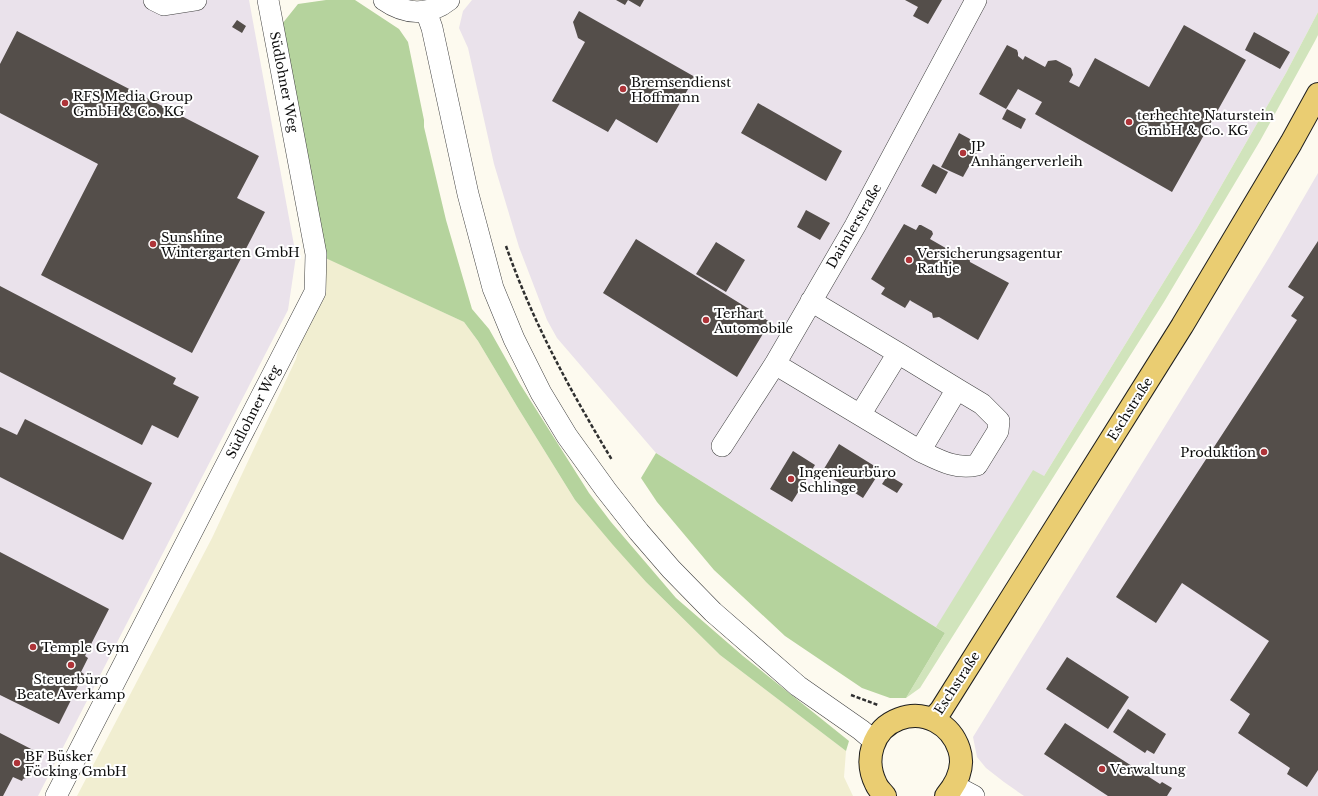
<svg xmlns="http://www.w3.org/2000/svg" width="1318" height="796" viewBox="0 0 1318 796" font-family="'Libre Baskerville',serif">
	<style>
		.industrial { fill: #eae2eb }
		.farmland { fill: #f1eed1 }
		.green { fill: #d1e4bc }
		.forest { fill: #b5d39d }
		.building { fill: #544e4a }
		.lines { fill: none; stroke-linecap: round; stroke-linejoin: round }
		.minor-casing { stroke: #404040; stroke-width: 22 }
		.major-casing { stroke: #1e1e1e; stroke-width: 24 }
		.path { stroke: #2f2f2f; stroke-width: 2.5; stroke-dasharray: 4 2; stroke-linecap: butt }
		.minor { stroke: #fff; stroke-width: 21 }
		.major { stroke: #eacd72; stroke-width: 22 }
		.poi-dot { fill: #ae3439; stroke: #fff; stroke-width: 1.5 }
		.labels { text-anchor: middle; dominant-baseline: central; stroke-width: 4; stroke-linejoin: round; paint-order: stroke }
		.street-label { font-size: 13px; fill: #0d0d0d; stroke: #fff }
		.poi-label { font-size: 13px; fill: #0d0d0d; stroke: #fff; text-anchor: start }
	</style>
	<rect width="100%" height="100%" fill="#fdfaef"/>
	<!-- industrial -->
	<path class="industrial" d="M0,0h249l47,256 -8,54 -250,486h-38z
		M472,0h846v12l-32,61 -89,155 -153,248 -99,157 -289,-180 -99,-115 -10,-18 -28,-73 -25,-83 -26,-116 -9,-20 4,-17z
		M1318,173v623h-294l-20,-14 -18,-14 -9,-11 -4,-20 297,-481z"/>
	<!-- farmland -->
	<path class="farmland" d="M327,258l137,64 14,19 40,67 57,92 71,82 74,73 126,96 -2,26 9,19h-776l135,-258 84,-179 11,-42 9,-58z"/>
	<!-- green -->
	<path class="green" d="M1318,12v23l-3,6 -55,100 -96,161 -244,386 -14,10 39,-65 -9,-6 97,-157 11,6 153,-248 89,-155z"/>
	<!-- forest -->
	<path class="forest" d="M326,0h29l44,29 9,13 16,78v7l22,93 26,89 17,20 31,55 69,109 22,29 65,76 67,58 106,85 -3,10 -126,-96 -74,-73 -33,-37 -38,-45 -57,-92 -40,-67 -14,-19 -145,-67 -37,-231 16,-20z
		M656,453l289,180 -39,65h-16l-28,-10 -77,-52 -71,-66 -57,-68 -16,-24z"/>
	<!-- building -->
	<path class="building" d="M616,0h28l-4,7 -12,-7 -3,5z
		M905,0h37l-14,24 -15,-8 5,-9z
		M579,11l116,66 -38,66 -41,-24 -8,13 -56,-31 33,-59 -7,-4 -5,-16z
		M237,20l9,6 -4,7 -10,-6z
		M1184,25l62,35 -74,132 -137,-78 7,-12 -24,-13 -12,20 -27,-15 28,-49 10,5 1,3v3l5,4 2,-4 20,11 3,-6 8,-1 15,8 2,7 -4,7 10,5 16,-29 54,29z
		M17,31l242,125 -22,42 28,14 -73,141 -151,-78 57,-111 -98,-51v-49z
		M1254,32l36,20 -10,17 -35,-19z
		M758,103l84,48 -16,30 -85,-48z
		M1007,109l19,10 -5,10 -19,-10z
		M959,133l22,12 -18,32 -22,-10z
		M933,164l15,8 -12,22 -15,-8z
		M806,210l24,13 -10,17 -23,-13z
		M904,224l12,6 3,-5h2l11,6 1,3 -3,5 33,19 6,-2 1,6 39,21 -31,57 -39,-23 -6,1 -1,-5 -21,-12 -1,-1 -5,8 -24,-14 4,-6 -14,-9z
		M636,239l134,83 -33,55 -134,-84z
		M1318,241v529l-11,17 -20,-13 3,-6 -52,-35 12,-19 -20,-14 39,-59 -87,-58 -26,40 -40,-26 181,-277 -6,-4 13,-19 -16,-10z
		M716,242l29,18 -19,32 -30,-18z
		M0,286l176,92 -3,6 26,13 -21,41 -26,-13 -10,20 -142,-73z
		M25,419l127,64 -29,57 -123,-63v-50l17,8z
		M839,444l42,26 -18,28 -41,-26z
		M793,451l22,14 -23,37 -22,-13z
		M888,475l15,9 -6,9 -15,-9z
		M0,552l109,57 -24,47 3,2 -7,14 3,2 -25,50 -59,-29z
		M1067,657l62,40 -21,32 -62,-40z
		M1128,709l38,25 -12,20 -7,-4 -2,3 -32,-21z
		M1065,723l95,61 2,-2 10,6 -5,8h-59l-64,-42z
		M0,733l37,19v5l-6,12 -3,1 1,3 -3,5 -3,1 -1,2 -9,-4 -10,19h-3z"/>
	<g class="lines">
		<defs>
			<path id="minor" d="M154,0l10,5 32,-5
				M384,0c20,14 44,17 65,0
				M426,11l6,17 36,166 25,94 21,51 27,54 26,43 39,54 33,42 32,37 42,43 85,74 63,44 13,11
				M775,364l85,51 38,-62 -87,-52
				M860,415l60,36 37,-62 -59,-36
				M722,446l53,-82 80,-138 121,-226
				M920,451c19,9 36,19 57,14l21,-34 1,-10 -17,-17 -25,-15
				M955,786l19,10
				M56,796l259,-504 1,-38 -48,-254"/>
			<path id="major" d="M933,719l8,-9 241,-384 109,-183 27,-49
				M885,796c-3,-4 -7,-7 -9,-12 -12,-24 -4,-55 23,-65 26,-10 52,6 60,30 6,18 -2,34 -13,47"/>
		</defs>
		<!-- minor casing -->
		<use href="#minor" class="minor-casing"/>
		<!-- major casing -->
		<use href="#major" class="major-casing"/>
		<!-- path -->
		<path class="path" d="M506,246c27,77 64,144 106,214
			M851,695l27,10"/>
		<!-- minor -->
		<use href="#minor" class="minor"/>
		<!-- major -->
		<use href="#major" class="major"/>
	</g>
	<!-- markers -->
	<g class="poi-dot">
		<circle cx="623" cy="89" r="4"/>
		<circle cx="65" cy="103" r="4"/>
		<circle cx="1129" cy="122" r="4"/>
		<circle cx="963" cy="153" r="4"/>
		<circle cx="153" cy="244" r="4"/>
		<circle cx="909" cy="260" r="4"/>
		<circle cx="706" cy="320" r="4"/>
		<circle cx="1264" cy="452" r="4"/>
		<circle cx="791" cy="479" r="4"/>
		<circle cx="33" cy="647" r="4"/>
		<circle cx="71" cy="665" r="4"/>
		<circle cx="17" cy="763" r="4"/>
		<circle cx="1102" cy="769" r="4"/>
	</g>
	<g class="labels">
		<!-- street labels -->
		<g class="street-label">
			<text transform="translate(284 82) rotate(79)">Südlohner Weg</text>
			<text transform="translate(854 226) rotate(-60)">Daimlerstraße</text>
			<text transform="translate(1130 409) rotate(-58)">Eschstraße</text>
			<text transform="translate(253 412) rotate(-63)">Südlohner Weg</text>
			<text transform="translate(957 683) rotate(-57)">Eschstraße</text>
		</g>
		<!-- poi labels -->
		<g class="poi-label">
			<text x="631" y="82">Bremsendienst<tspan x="631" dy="15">Hoffmann</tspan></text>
			<text x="73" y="96">RFS Media Group<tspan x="73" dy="15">GmbH &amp; Co. KG</tspan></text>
			<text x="1137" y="115">terhechte Naturstein<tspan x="1137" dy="15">GmbH &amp; Co. KG</tspan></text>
			<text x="971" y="146">JP<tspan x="971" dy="15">Anhängerverleih</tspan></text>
			<text x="161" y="237">Sunshine<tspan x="161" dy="15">Wintergarten GmbH</tspan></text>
			<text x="917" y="253">Versicherungsagentur<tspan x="917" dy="15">Rathje</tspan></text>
			<text x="714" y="313">Terhart<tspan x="714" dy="15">Automobile</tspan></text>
			<text x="1256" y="452" text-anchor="end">Produktion</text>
			<text x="799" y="472">Ingenieurbüro<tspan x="799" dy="15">Schlinge</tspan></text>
			<text x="41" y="647">Temple Gym</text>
			<text x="71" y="679" text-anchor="middle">Steuerbüro<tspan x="71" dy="15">Beate Averkamp</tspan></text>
			<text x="25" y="756">BF Büsker<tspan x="25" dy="15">Föcking GmbH</tspan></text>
			<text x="1110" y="769">Verwaltung</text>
		</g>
	</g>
</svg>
